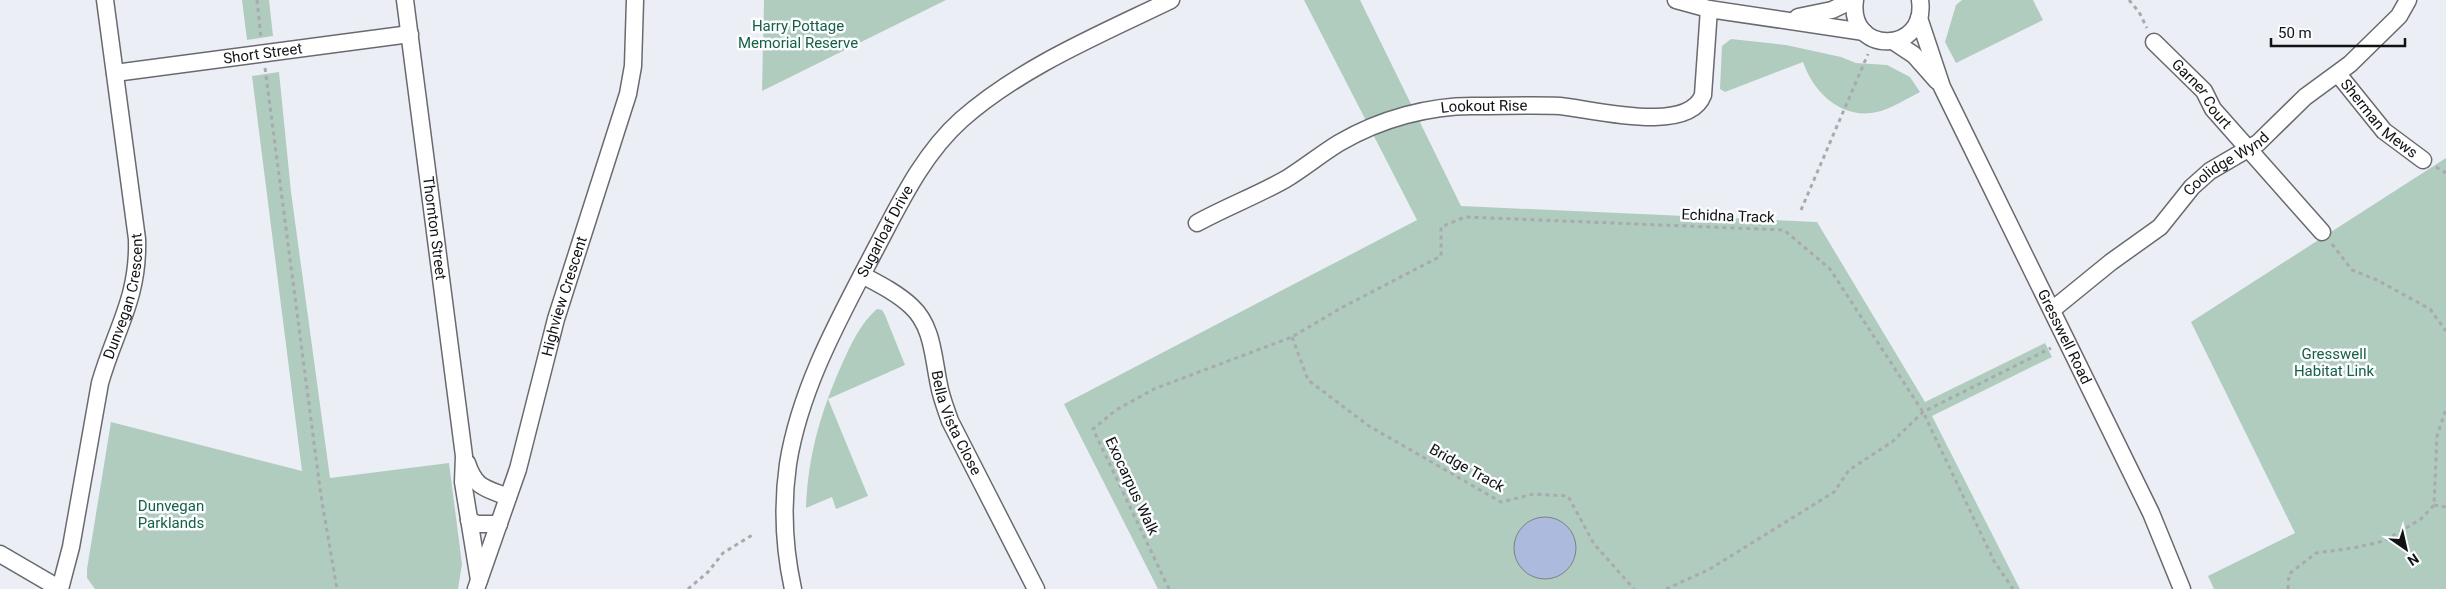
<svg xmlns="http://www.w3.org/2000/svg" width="2446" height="589" viewBox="0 0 2446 589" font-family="Roboto,sans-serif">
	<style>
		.green { fill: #b0ccbe }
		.building { fill: #acbade; stroke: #7e8086 }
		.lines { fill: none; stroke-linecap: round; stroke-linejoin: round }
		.minor-casing { stroke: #686a6f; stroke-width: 19 }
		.path { stroke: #a8aaaf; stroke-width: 3; stroke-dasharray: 4 4; stroke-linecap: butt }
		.minor { stroke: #fff; stroke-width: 16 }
		.labels { text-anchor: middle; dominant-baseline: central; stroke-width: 5; stroke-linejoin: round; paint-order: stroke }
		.park-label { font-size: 15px; fill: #166046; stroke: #fbfcfe }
		.street-label { font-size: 15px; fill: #111214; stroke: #fbfcfe }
	</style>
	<rect width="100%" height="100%" fill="#eceef5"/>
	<!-- green -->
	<path class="green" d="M242,0h27l4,36 -26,4z
		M764,0h182l-184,91z
		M1304,0h56l101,206 356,16 108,180 120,-59 7,14 -120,59 88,173h-862l-94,-185 353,-184z
		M1962,0h71l10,20 -87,43 -11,-21 11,-37z
		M1731,39l55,6 55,12 15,6 31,2 23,12 10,15c-12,6 -26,15 -39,19 -37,11 -67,-17 -78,-49l-78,30 -5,-3 2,-43z
		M279,72l12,120 39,286 119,-15 13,101 -4,25h-363l-8,-11v-9l24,-147 191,49 -50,-395z
		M2446,158v431h-232l-6,-13 87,-43 -104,-211z
		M877,309l5,1 3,5 20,50 -77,34 40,97 -32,13 -4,-12 -26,11c2,-53 15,-97 36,-144 9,-20 18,-40 35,-55z"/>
	<!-- building -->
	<path class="building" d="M1514 548a31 31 0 1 1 62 0a31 31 0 1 1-62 0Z"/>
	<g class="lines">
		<defs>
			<g id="minor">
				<path id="s1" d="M405,0l59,456 -1,26 16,98"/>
				<path d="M1676,0l33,9 155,23"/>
				<path d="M1855,0c-8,56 73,54 65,0"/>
				<path d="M1798,17l34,-7 21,-10"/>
				<path id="s2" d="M1919,18l23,69 209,426 31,76"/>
				<path d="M1893,41l21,14 23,26"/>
				<path id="s3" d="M2154,42l50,49 9,18 109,123"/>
				<path id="s4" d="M115,73l295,-39"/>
				<path id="s5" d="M2338,74l46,57 39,29"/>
				<path id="s6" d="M1197,223c29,-16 61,-28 89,-44 18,-11 35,-25 53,-36 41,-24 91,-38 138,-37 28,0 56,-1 83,0 32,3 128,29 143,-11l6,-86"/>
				<path id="s7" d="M862,275c17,9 35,18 49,31 22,20 22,51 28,79 2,12 7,24 11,36l86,168"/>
				<path id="s8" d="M2052,310l59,-48 49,-35 32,-40 18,-16 48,-28 47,-46 45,-33 49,-48 9,-16"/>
				<path d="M467,463c8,25 18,25 41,34"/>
				<path d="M469,520l8,4h22"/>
				<path id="s9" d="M0,554l60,35 11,-42 29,-164c15,-53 39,-85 37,-144l-32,-239"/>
				<path id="s10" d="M476,589l42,-120 38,-150 72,-225 5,-28 2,-66"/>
				<path id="s11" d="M793,589c-9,-41 -11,-83 -5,-125 12,-76 52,-147 87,-214 24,-45 47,-95 86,-130 60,-53 138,-85 210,-120"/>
			</g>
		</defs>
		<!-- minor casing -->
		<use href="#minor" class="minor-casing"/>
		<!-- path -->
		<path class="path" d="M257,0l4,37
			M2129,0l10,12 8,16
			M265,68l56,428 16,93
			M2436,167l10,6
			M1801,210l67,-156
			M2332,244l20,26 25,10 53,29 16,22
			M1292,337l16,43 61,46 132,76 33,-8 34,2 26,48 40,45
			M2434,505l12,2
			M688,589l20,-17 15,-19 31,-19
			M1169,589l-76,-160 23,-19 38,-21 138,-52 49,-29 100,-52v-29l24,-10 319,13 46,39 93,143 71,149 19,28
			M1666,589l44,-20 124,-77 15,-22 43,-28 31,-30 128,-64
			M2288,589l1,-15 27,-21 37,-5 31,-7 37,-22 13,-14 3,-69 9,-27"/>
		<!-- minor -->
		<use href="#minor" class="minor"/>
	</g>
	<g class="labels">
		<!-- park labels -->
		<g class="park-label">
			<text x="798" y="26">Harry Pottage<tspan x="798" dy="17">Memorial Reserve</tspan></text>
			<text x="2334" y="354">Gresswell<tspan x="2334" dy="17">Habitat Link</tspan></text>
			<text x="171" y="506">Dunvegan<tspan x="171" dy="17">Parklands</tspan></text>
		</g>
		<!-- street labels -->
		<g class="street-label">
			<text stroke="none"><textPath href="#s4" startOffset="149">Short Street</textPath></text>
			<text stroke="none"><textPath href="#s3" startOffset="71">Garner Court</textPath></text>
			<text stroke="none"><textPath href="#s6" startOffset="315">Lookout Rise</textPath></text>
			<text stroke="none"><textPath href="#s5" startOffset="61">Sherman Mews</textPath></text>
			<text stroke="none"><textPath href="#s8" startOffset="229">Coolidge Wynd</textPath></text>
			<text transform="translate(1728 216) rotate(2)">Echidna Track</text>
			<text stroke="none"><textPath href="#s1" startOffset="230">Thornton Street</textPath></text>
			<text stroke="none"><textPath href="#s11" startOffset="379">Sugarloaf Drive</textPath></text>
			<text stroke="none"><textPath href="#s9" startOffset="370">Dunvegan Crescent</textPath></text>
			<text stroke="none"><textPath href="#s10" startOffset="306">Highview Crescent</textPath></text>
			<text stroke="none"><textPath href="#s2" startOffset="351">Gresswell Road</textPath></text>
			<text stroke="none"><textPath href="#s7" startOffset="185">Bella Vista Close</textPath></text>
			<text transform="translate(1467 468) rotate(29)">Bridge Track</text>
			<text transform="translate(1132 486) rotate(65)">Exocarpus Walk</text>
		</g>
	</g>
	<!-- north arrow -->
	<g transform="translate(2406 549) rotate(146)" stroke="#fbfcfe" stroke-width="4" paint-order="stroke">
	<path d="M0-4L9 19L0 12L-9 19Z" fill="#111214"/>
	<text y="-8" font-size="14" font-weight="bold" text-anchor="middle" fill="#111214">N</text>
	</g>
	<!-- scale -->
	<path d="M2271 38v8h134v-8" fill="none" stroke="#111214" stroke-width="2.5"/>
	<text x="2278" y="38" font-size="15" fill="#111214" stroke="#fbfcfe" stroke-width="4" paint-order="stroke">50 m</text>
</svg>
